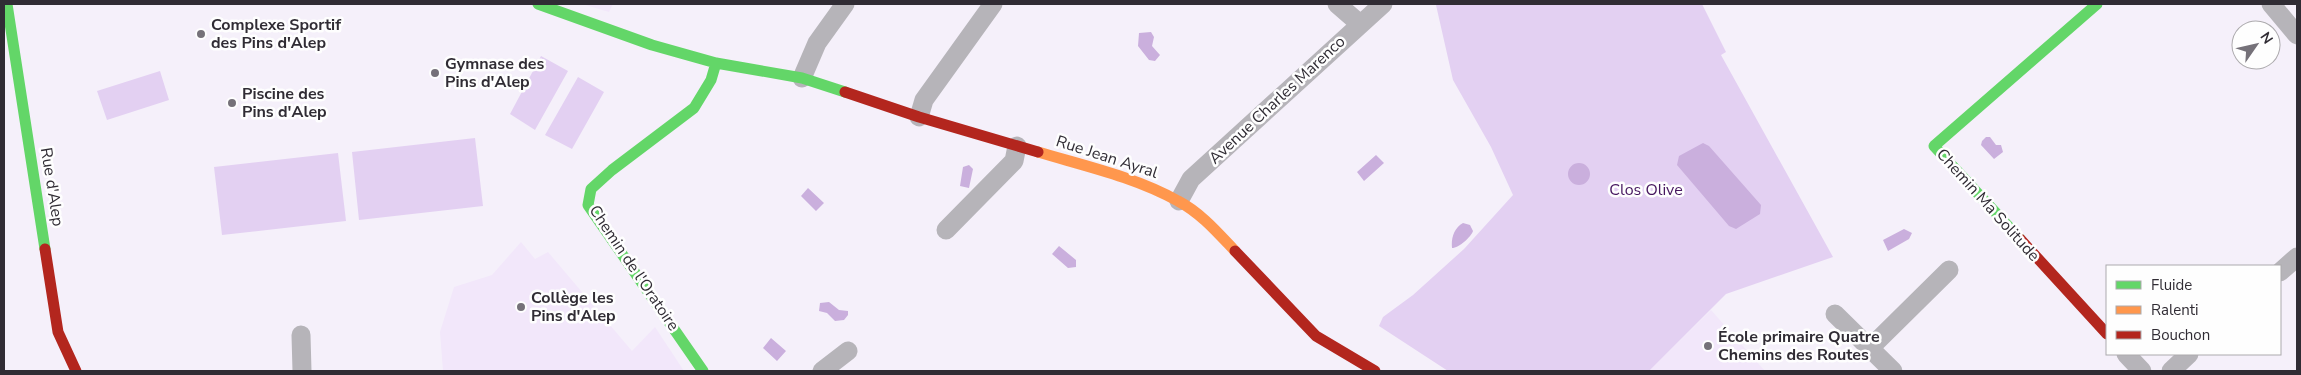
<svg xmlns="http://www.w3.org/2000/svg" width="2301" height="375" viewBox="0 0 2301 375" font-family="'Nunito Sans',sans-serif">
	<style>
		.built { fill: #f2e7fa }
		.green { fill: #e3d0f2 }
		.water { fill: #caafdd }
		.lines { fill: none; stroke-linecap: round; stroke-linejoin: round }
		.street { stroke: #b6b4b9; stroke-width: 19 }
		.fast { stroke: #63d668; stroke-width: 11 }
		.slow { stroke: #ff974d; stroke-width: 11 }
		.jam { stroke: #b3261e; stroke-width: 11 }
		.poi-dot { fill: #757179; stroke: #fefefe; stroke-width: 2 }
		.labels { text-anchor: middle; dominant-baseline: central; stroke-width: 5; stroke-linejoin: round; paint-order: stroke }
		.poi-label { font-size: 16px; font-weight: bold; fill: #302c34; stroke: #fefefe; text-anchor: start }
		.street-label { font-size: 16px; fill: #302c34; stroke: #fefefe }
		.park-label { font-size: 16px; fill: #46165f; stroke: #fefefe }
	</style>
	<rect width="100%" height="100%" fill="#f5f0fa"/>
	<!-- built -->
	<path class="built" d="M582,4h31l-4,8z
		M521,242l14,17 13,-7 84,99 23,-24 29,44h-241l-3,-39 14,-45 38,-12z
		M1711,310l54,61h-116z"/>
	<!-- green -->
	<path class="green" d="M1438,4h264l24,48 -5,3 112,202 -107,37 -77,77h-201l-69,-45 4,-9 30,-22 51,-46 49,-54 -22,-48 -38,-67 -17,-75z
		M541,56l27,15 -33,59 -25,-16z
		M160,71l9,29 -62,20 -10,-29z
		M578,77l26,15 -32,57 -27,-14z
		M475,138l8,68 -124,14 -7,-68z
		M338,153l8,68 -124,14 -8,-68z"/>
	<!-- water -->
	<path class="water" d="M1151,32l3,5 -2,9 8,9 -5,6 -6,-1 -11,-14 1,-13z
		M1986,137h4l6,8h5l2,7 -9,7 -13,-14 1,-4z
		M1703,143l6,3 52,59 -1,9 -24,15 -7,-3 -52,-61 2,-9z
		M1376,155l8,8 -20,18 -7,-9z
		M1568 174a11 11 0 1 1 22 0a11 11 0 1 1-22 0Z
		M969,165l4,4 -4,19 -9,-2 3,-19z
		M808,188l16,15 -8,8 -15,-15z
		M1463,223l7,2 3,6c-2,6 -14,17 -21,17 -1,-10 2,-20 11,-25z
		M1904,229l8,4 -3,6 -21,12 -5,-11z
		M1059,246l17,14v7l-8,1 -16,-14z
		M829,302l10,8 9,1v4l-4,5 -9,1 -8,-8 -8,-2 1,-8z
		M771,338l15,13 -9,10 -14,-13z"/>
	<g class="lines">
		<!-- street -->
		<path class="street" d="M1337,4l23,20
			M2271,4l26,31
			M802,78l15,-35 28,-39
			M919,117l5,-17 69,-96
			M1179,201l12,-22 192,-175
			M946,230l68,-69 3,-15
			M2280,272l17,-15
			M1835,314l58,57
			M301,335l1,36
			M1870,348l79,-78
			M2126,354l16,17
			M822,371l26,-20
			M2171,371l18,-17"/>
		<!-- fast -->
		<path class="fast" d="M7,4l38,245
			M538,4l114,41 64,18 86,15 43,14
			M2020,239l-86,-93 163,-142
			M703,371l-115,-166 3,-16 21,-19 82,-62 17,-28 5,-17"/>
		<!-- slow -->
		<path class="slow" d="M1038,152c47,14 97,25 140,49 23,12 40,32 57,50"/>
		<!-- jam -->
		<path class="jam" d="M845,92l74,25 119,35
			M2020,239l87,95
			M45,249l13,83 18,39
			M1235,251l81,85 59,35"/>
	</g>
	<!-- markers -->
	<g class="poi-dot">
		<circle cx="201" cy="34" r="5"/>
		<circle cx="435" cy="73" r="5"/>
		<circle cx="232" cy="103" r="5"/>
		<circle cx="521" cy="307" r="5"/>
		<circle cx="1708" cy="346" r="5"/>
	</g>
	<g class="labels">
		<!-- poi labels -->
		<g class="poi-label">
			<text x="211" y="25">Complexe Sportif<tspan x="211" dy="18">des Pins d'Alep</tspan></text>
			<text x="445" y="64">Gymnase des<tspan x="445" dy="18">Pins d'Alep</tspan></text>
			<text x="242" y="94">Piscine des<tspan x="242" dy="18">Pins d'Alep</tspan></text>
			<text x="531" y="298">Collège les<tspan x="531" dy="18">Pins d'Alep</tspan></text>
			<text x="1718" y="337">École primaire Quatre<tspan x="1718" dy="18">Chemins des Routes</tspan></text>
		</g>
		<!-- street labels -->
		<g class="street-label">
			<text transform="translate(1277 100) rotate(-43)">Avenue Charles Marenco</text>
			<text transform="translate(1107 157) rotate(18)">Rue Jean Ayral</text>
			<text transform="translate(52 187) rotate(81)">Rue d'Alep</text>
			<text transform="translate(1988 205) rotate(48)">Chemin Ma Solitude</text>
			<text transform="translate(634 268) rotate(56)">Chemin de l'Oratoire</text>
		</g>
		<!-- park labels -->
		<g class="park-label">
			<text x="1646" y="190">Clos Olive</text>
		</g>
	</g>
	<!-- border -->
	<rect width="2301" height="375" fill="none" stroke="#302c34" stroke-width="10"/>
	<!-- legend -->
	<rect x="2106" y="265" width="175" height="90" fill="#fefefe" stroke="#acaaad"/>
	<rect x="2116" y="281" width="25" height="8" fill="#63d668" stroke="#acaaad"/>
	<text x="2151" y="290" font-size="15" fill="#302c34">Fluide</text>
	<rect x="2116" y="306" width="25" height="8" fill="#ff974d" stroke="#acaaad"/>
	<text x="2151" y="315" font-size="15" fill="#302c34">Ralenti</text>
	<rect x="2116" y="331" width="25" height="8" fill="#b3261e" stroke="#acaaad"/>
	<text x="2151" y="340" font-size="15" fill="#302c34">Bouchon</text>
	<!-- north arrow -->
	<g transform="translate(2256 45) rotate(56)"><circle r="24" fill="#fefefe" stroke="#acaaad"/>
	<path d="M0-4L9 19L0 12L-9 19Z" fill="#757179"/>
	<text y="-8" font-size="14" font-weight="bold" text-anchor="middle" fill="#302c34">N</text>
	</g>
</svg>
